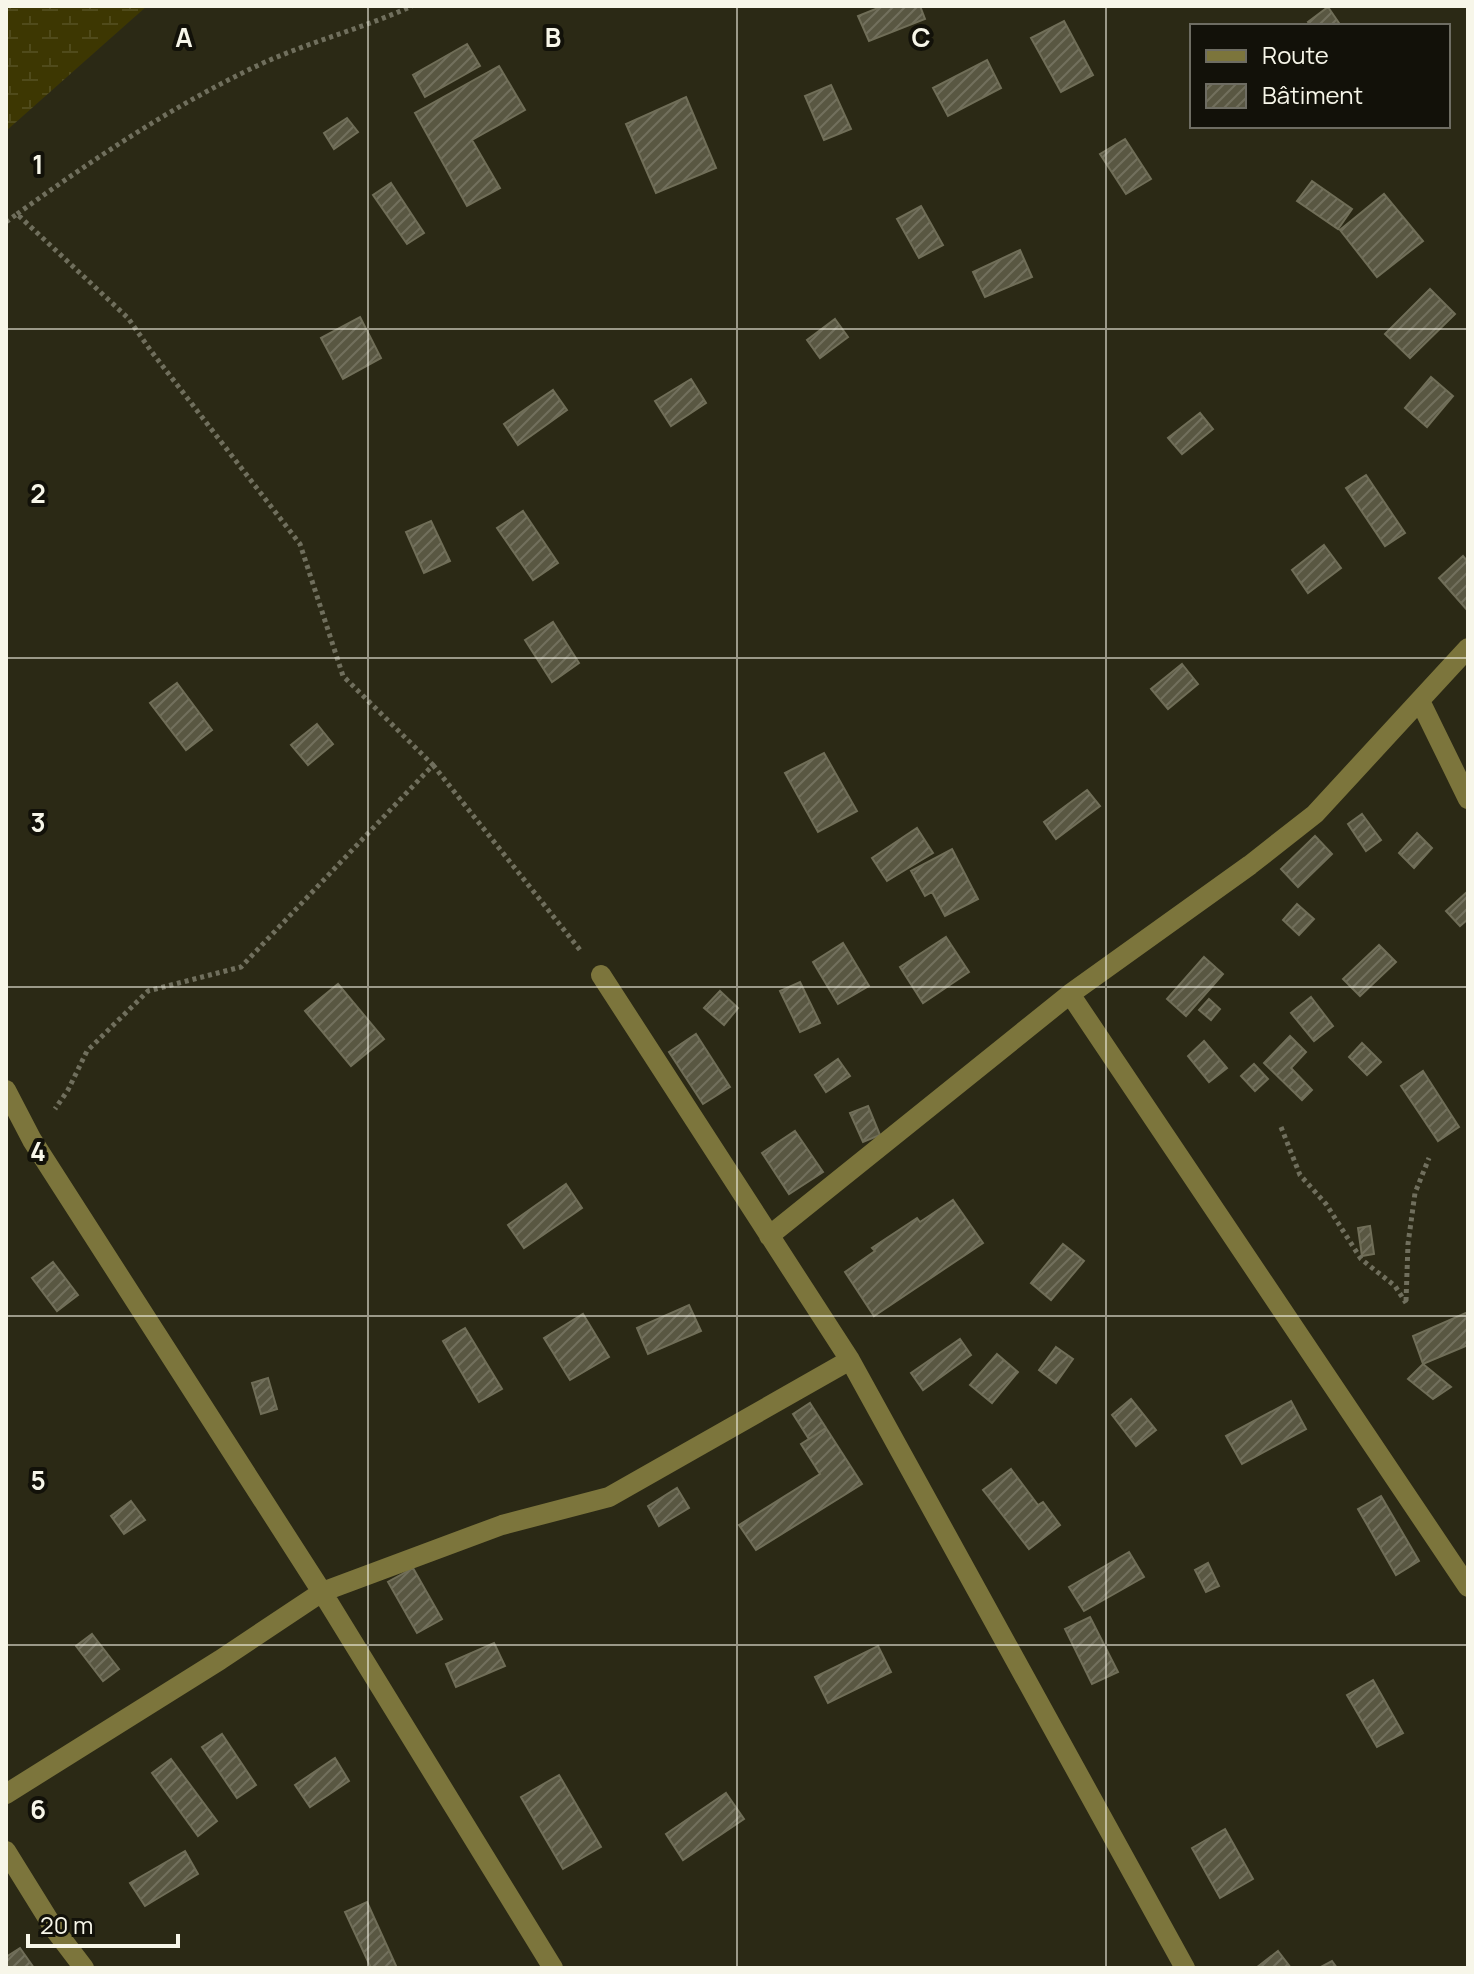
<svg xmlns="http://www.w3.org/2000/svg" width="1474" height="1974" viewBox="0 0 1474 1974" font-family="Manrope,sans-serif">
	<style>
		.wetland { fill: url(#wetland-marsh) }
		.building { fill: url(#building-hatch); stroke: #706e58; stroke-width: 2 }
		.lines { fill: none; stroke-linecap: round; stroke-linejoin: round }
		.path { stroke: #706f5d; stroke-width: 5; stroke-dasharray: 4 4; stroke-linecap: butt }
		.minor { stroke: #7c753c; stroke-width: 20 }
		.grid { fill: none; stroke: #f7f6e9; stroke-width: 2; stroke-opacity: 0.55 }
		.grid-label { font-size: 26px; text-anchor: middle; font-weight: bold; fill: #f7f6e9; stroke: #121109; stroke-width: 8; stroke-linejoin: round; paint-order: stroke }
	</style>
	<defs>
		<pattern id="wetland-marsh" width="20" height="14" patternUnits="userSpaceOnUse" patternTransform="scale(2)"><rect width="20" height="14" fill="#3d3702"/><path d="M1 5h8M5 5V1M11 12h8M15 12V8" fill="none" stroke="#504b1b"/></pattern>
		<pattern id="building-hatch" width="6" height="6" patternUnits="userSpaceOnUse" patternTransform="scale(2)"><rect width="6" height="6" fill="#595742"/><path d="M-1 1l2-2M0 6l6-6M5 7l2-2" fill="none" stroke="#72705d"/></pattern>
	</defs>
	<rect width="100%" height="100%" fill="#2b2915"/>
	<!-- wetland -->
	<path class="wetland" d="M6,6h141l-141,125z"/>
	<!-- building -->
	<path class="building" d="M883,6h37l5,13 -56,22 -11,-25z
		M1328,7l13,19h-30l-3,-4z
		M1064,21l29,54 -32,17 -30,-54z
		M467,44l13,22 -55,31 -12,-22z
		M987,60l14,28 -53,28 -15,-28z
		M499,66l26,44 -53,30 28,48 -33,18 -52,-93z
		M831,85l20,44 -27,11 -19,-44z
		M686,97l30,71 -60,25 -30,-69z
		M347,118l11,14 -24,17 -10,-16z
		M1125,139l26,40 -25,15 -26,-40z
		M1312,181l40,28 -14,20 -41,-28z
		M391,183l33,50 -17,11 -34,-49z
		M1384,194l39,47 -46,36 -37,-47z
		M921,206l22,39 -24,13 -22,-39z
		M1020,250l12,27 -47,20 -12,-25z
		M1430,289l25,25 -45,44 -25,-24z
		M360,317l21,41 -38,21 -22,-41z
		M835,319l13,18 -28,21 -13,-18z
		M1431,377l22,19 -26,31 -22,-19z
		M691,379l15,24 -35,23 -16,-25z
		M553,390l14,20 -49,35 -14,-21z
		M1200,413l13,16 -31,25 -14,-16z
		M1366,475l39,58 -20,13 -39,-58z
		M523,511l35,52 -25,17 -36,-52z
		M431,521l19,40 -26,12 -18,-41z
		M1324,545l17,23 -33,25 -16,-23z
		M1463,556l5,6v49l-29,-33z
		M553,622l26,41 -27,19 -27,-42z
		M1182,664l16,20 -30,25 -17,-20z
		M177,683l35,47 -26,20 -36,-47z
		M317,724l16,20 -25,21 -17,-20z
		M824,753l33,58 -39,21 -33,-59z
		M1087,790l13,16 -44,33 -12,-17z
		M1362,814l19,26 -15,11 -18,-27z
		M917,828l16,25 -46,28 -15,-23z
		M1417,833l15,15 -18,20 -15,-15z
		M1315,836l17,18 -34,33 -17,-18z
		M952,849l26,50 -33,17 -13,-24 -7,4 -14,-25z
		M1468,891v28l-8,7 -14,-15z
		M1297,904l17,15 -15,16 -16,-15z
		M946,937l23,35 -46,31 -23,-36z
		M843,943l26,43 -31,18 -25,-42z
		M1379,945l17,17 -36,34 -17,-17z
		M1204,957l19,17 -37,42 -19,-17z
		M800,982l20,41 -20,9 -20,-41z
		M338,984l46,55 -33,27 -46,-55z
		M720,991l18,17 -14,17 -20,-17z
		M1311,997l22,29 -19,15 -23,-28z
		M1209,999l11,10 -9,11 -12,-10z
		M696,1034l34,53 -27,17 -34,-52z
		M1290,1036l16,16 -15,16 21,22 -10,10 -38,-37z
		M1204,1041l23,27 -18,14 -21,-26z
		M1362,1043l19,19 -14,13 -18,-18z
		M838,1059l12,17 -24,16 -11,-17z
		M1254,1064l14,15 -13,12 -14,-15z
		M1423,1071l36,56 -21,14 -37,-55z
		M868,1106l12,29 -17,7 -13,-29z
		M795,1131l28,41 -34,22 -27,-41z
		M566,1184l16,24 -58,40 -16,-23z
		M953,1200l30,43 -109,73 -29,-44 30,-21 -3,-3 45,-30 3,4z
		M1370,1226l4,28 -12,2 -4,-28z
		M1063,1244l21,17 -33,39 -20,-17z
		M53,1262l25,33 -21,16 -25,-33z
		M689,1305l12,26 -53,23 -11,-26z
		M1468,1312v33l-45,19 -10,-28z
		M583,1314l26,43 -39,23 -26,-42z
		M465,1328l37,61 -23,13 -36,-61z
		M960,1339l11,16 -48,35 -12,-17z
		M1056,1347l17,12 -17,24 -17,-13z
		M997,1354l21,18 -26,31 -22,-18z
		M1423,1364l28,23 -18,12 -25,-20z
		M268,1378l9,31 -16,5 -9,-31z
		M1131,1399l25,31 -20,16 -24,-31z
		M1291,1401l15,28 -64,35 -16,-28z
		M810,1403l16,25 -17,11 -16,-25z
		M826,1428l36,56 -106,66 -17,-25 81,-51 -19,-30z
		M1011,1469l27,36 5,-3 17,23 -31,24 -46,-59z
		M677,1488l12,20 -30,18 -11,-20z
		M1381,1496l38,65 -23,14 -38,-66z
		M131,1501l14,19 -21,14 -13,-18z
		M1129,1552l15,25 -60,34 -15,-24z
		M1208,1563l11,23 -13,6 -11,-22z
		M413,1568l29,51 -25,14 -29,-51z
		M1090,1617l28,55 -26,12 -27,-55z
		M92,1634l27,35 -16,12 -27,-35z
		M494,1643l11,23 -49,21 -10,-23z
		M878,1646l13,26 -63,31 -13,-26z
		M1373,1680l30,53 -26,14 -30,-52z
		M222,1734l34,51 -19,13 -35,-51z
		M335,1758l14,23 -39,26 -15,-22z
		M171,1759l46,62 -19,15 -46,-63z
		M559,1775l42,72 -38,22 -42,-72z
		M726,1793l18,26 -61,41 -17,-26z
		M1225,1829l28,50 -33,19 -28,-50z
		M185,1851l13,23 -53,32 -15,-23z
		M367,1902l30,66h-26l-26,-56z
		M20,1948l14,20h-28v-11z
		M1278,1951l13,17h-35z
		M1332,1961l5,7h-18z"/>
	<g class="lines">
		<!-- path -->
		<path class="path" d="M17,214c78,-56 158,-110 246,-151 49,-22 101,-35 149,-57
			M6,222l11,-8 111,104 23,33 149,193 43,132 90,89 -192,202 -93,24 -61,60 -19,39 -13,19
			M433,765l147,185
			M1281,1127l19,48 26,29 35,55 34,27 11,17
			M1406,1301l2,-57 7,-51 14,-35"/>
		<!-- minor -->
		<path class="minor" d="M1420,701l48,98
			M601,975l249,385 335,608
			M1070,994l398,593
			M6,1090l26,50 290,452 231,376
			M769,1236l301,-242 180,-129 65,-51 153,-166
			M6,1794l214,-134 102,-68 180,-67 107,-28 241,-137
			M6,1851l49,79 29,38"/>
	</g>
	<!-- grid -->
	<path class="grid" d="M368,6v1962M737,6v1962M1106,6v1962M6,329h1462M6,658h1462M6,987h1462M6,1316h1462M6,1645h1462"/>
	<g class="grid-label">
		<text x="184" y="47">A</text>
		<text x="553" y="47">B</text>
		<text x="921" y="47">C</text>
		<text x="38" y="174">1</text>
		<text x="38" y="503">2</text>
		<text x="38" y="832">3</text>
		<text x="38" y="1161">4</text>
		<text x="38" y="1490">5</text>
		<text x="38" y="1819">6</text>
	</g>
	<!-- border -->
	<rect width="1474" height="1974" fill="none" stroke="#f7f6e9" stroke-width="16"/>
	<!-- legend -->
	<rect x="1190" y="24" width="260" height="104" fill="#121109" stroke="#6e6d63" stroke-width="2"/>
	<rect x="1206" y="50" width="40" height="12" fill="#7c753c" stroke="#6e6d63" stroke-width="2"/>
	<text x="1262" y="64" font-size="24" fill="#f7f6e9">Route</text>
	<rect x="1206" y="84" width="40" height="24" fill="url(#building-hatch)" stroke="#6e6d63" stroke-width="2"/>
	<text x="1262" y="104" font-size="24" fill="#f7f6e9">Bâtiment</text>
	<!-- scale -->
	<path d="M28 1934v12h150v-12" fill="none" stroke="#f7f6e9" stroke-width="4"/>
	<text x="40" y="1934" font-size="24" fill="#f7f6e9" stroke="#121109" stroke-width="6" paint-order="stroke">20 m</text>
</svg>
